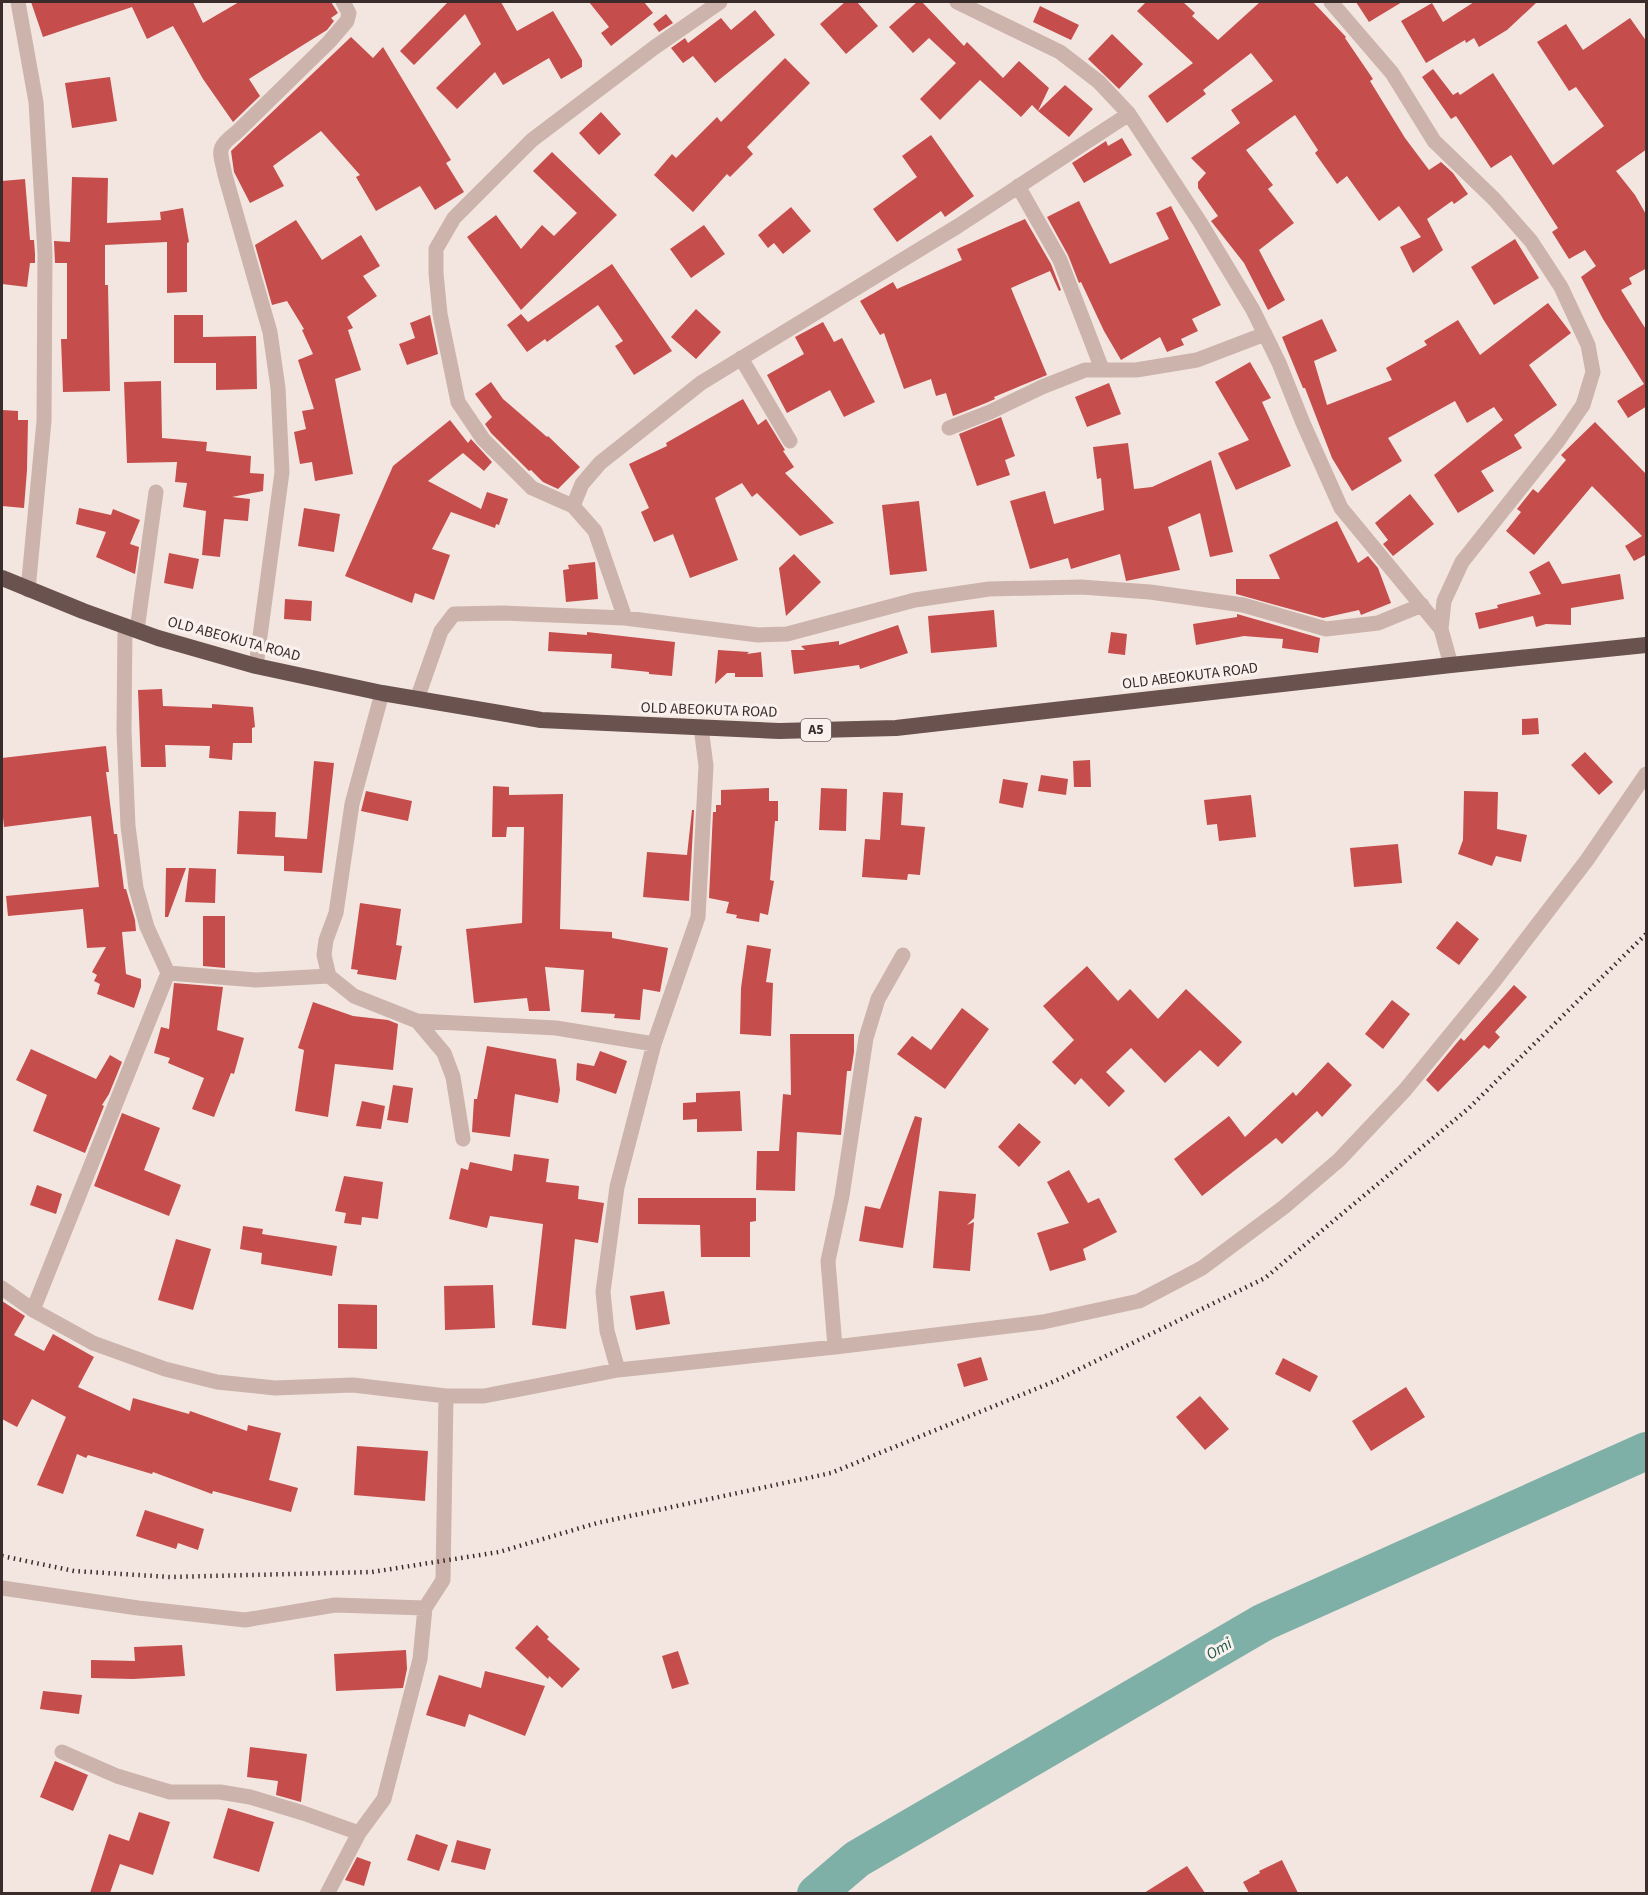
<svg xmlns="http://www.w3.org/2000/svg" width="1648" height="1895" viewBox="0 0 1648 1895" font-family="'Source Sans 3',sans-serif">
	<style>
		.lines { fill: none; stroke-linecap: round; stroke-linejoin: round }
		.river { stroke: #7fb0a7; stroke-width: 38 }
		.building { fill: #c54d4c }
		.minor { stroke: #ccb3ac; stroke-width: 15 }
		.trunk { stroke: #6a524f; stroke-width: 16 }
		.rail { stroke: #3a2c2b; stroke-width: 4.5; stroke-dasharray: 1.5 4.5; stroke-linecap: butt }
		.labels { text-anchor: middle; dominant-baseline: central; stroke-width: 6; stroke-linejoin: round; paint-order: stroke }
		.shield { fill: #faf1ed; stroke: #746765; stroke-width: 1.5 }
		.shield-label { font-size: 14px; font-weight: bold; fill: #3a2c2b }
		.street-label { font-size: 15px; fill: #3a2c2b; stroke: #faf1ed }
		.water-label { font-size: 16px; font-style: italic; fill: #205b51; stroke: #faf1ed }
	</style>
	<rect width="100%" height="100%" fill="#f3e6e0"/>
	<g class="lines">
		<!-- river -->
		<path class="river" d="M816,1894l41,-35 407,-237 382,-171"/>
	</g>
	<!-- building -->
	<path class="building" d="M31,2h162l10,21 36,-21h92l7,11 -7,5 3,3 -7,9 -78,49 11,17 -27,26 -30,-43 -30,-53 -26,13 -15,-32 -89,30z
		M448,2h53l16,29 36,-20 29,49v7l-21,12 -12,-21 -46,27 -8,-13 -38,37 -21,-21 45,-44 -16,-30 -51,51 -14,-14z
		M589,2h55l9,11 -42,33 -10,-13 8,-6z
		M845,2h12l21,24 -32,28 -26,-30z
		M917,2h5l42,44 3,-4 36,36 16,-17 30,27 -11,23 -6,-6 -11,12 -41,-37 -40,40 -20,-21 36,-36 -27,-25 -16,15 -24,-26z
		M1146,2h37l12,11 -3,3 26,24 42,-38h53l33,35 -1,1 28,41 -3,2 35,57 24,32 12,-8 12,11 15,21 -14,10 -2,-3 -25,18 16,31 -30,23 -13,-26 21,-10 -22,-31 -20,15 -32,-45 -10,8 -22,-31 3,-3 -23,-35 -49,35 27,35 -5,4 26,34 -35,27 26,50 -17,10 -24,-47 -33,-42 7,-5 -20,-28v-6l8,-9 -15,-15 49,-35 -9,-13 42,-29 -22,-28 -48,37 3,4 -39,29 -19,-27 45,-33 -56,-52z
		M1356,2h46l-33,20z
		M1474,2h63l-30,28 -28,17 -5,-9 -8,5 -1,-3 -39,23 -25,-42 31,-18 11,19z
		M1040,6l39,19 -8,15 -38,-18z
		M755,10l20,25 -60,48 -22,-27 -10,7 -12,-15 14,-10 3,5 33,-25 10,12z
		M666,14l7,9 -14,9 -6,-8z
		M1630,18l17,24v107l-31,22 19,24 12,21v52l-18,10 3,6 -11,6 26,41v75l-19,12 -11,-17 27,-17 -41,-65 -22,-42 15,-11 -11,-16 -16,9 -17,-27 6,-4 -47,-73 -20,13 -35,-52 -5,3 -29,-42 11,-8 20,26 5,-3 2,3 33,-22 60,92 51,-39 -28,-39 -7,4 -32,-49 29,-18 17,26z
		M1112,34l31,30 -24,25 -31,-30z
		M351,37l22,21 10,-11 68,113 -5,3 18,29 -29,18 -15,-24 -44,25 -20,-34 4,-2 -39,-44 -48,35 11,20 -34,17 -16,-31 -3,-21z
		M785,58l25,25 -63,64 6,7 -23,23 -3,-3 -34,38 -39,-37 18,-21 4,4 41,-41 4,5z
		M110,77l7,44 -45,7 -7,-45z
		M1065,85l28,24 -24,28 -31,-26z
		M601,112l20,22 -22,21 -20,-22z
		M931,135l43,61 -29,21 -4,-6 -44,31 -24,-33 44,-32 -15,-21z
		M1122,138l10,17 -48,28 -12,-20 34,-22 2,5z
		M552,152l65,63 -96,95 -54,-73 29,-22 25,34 21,-24 12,11 23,-23 -44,-42z
		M72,177l36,1 -1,45 54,-3 -1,-8 23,-4 6,34 -2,1v49l-20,1v-51l-62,3v40h3l2,106 -47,1 -2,-53h6v-76h-12l-1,-22 16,1z
		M25,179l5,61h4l1,14v9h-5l-3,24 -25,-3v-103z
		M1079,201l31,63 59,-25 -13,-26 15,-7 50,99 -29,14 6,12 -17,8 3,6 -17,7 -7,-15 -39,23 -17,-29 -23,-49 -2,1 -11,-28 -21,-38z
		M791,207l20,24 -28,23 -9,-11 -6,5 -10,-13z
		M1025,219l26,45 10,26 -2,1 -9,-20 -39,17 36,87 -53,22 1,2 -9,4 -33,13 -7,-23 -10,3 -5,-17 -27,10 -20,-56 -4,2 -20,-34 33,-19 4,7 65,-29 -5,-11z
		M296,220l26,40 39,-25 19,31 -17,10 14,20 -30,21 6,11 -5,2 13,40 -26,9 18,95 -38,7 -3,-19 -12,2 -6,-32 12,-3 -4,-18 12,-2 -16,-49 15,-6 -11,-24 2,-1 -17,-28 -15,4 -17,-60z
		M704,225l21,29 -34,24 -21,-29z
		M1515,239l24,39 -45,27 -23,-38z
		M612,264l60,87 -38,24 -19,-29 8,-5 -25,-36 -51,37 -2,-3 -18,13 -20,-27 14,-11 7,8z
		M1548,303l23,30 -42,32 28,40 -43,30 8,13 -41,23 13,20 -36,22 -24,-38 69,-55 -9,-13 -27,16 -12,-22 -67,37 14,23 -50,30 -20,-33 -27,-70h-2l-21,-51 40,-18 15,32 -23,10 13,44 65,-25 -6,-12 41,-23 -3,-4 34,-21 22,35z
		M696,309l25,23 -25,27 -25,-22z
		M174,315h29v22l53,-1 1,53 -41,1v-27h-42z
		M430,315l8,39 -31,11 -8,-21 16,-6 -5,-15z
		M823,322l11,20 8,-4 33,64 -31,15 -14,-27 -43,23 -20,-38 37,-21 -9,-17z
		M1250,362l21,36 -9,4 29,64 -55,24 -18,-37 31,-13 -34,-58z
		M161,381l1,57 45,4 -1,9 45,5 -1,17 14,1 -1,17 -31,6 18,2 -2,22 -24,-2 -4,38 -18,-2 4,-44 -23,-4 4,-24 -12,-1 2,-20 -50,1 -3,-81z
		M491,382l12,17 44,38 1,-1 32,31 -22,22 -15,-7 -12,-12 -2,1 -38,-38 -6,-9 7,-7 -17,-23z
		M1109,383l12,31 -34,13 -12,-30z
		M743,399l15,26 8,-6 19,31 -2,1 11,16 -9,6 49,50 -34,13 -43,-43 -5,4 -10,-14 -27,15 23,62 -48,18 -17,-44 -19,8 -13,-30 8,-4 -20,-44 38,-18 -1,-3z
		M2,410l16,1v9h10l-1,50 -3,38 -22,-2z
		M1001,417l14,39 -10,4 5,15 -33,11 -18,-52z
		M450,420l18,23 3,-4 21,23 -8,9 -21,-18 -35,28 53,28 6,-17 21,7 -9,26 -3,-1 -1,4 -44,-16 -19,37 18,6 -16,45 -19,-7 -3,10 -67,-27 48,-110z
		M1595,422l52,53v79l-13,7 -9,-15 17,-10 -50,-50 -58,69 -28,-24 15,-19 -4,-3 16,-20 5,4 28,-33 -5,-5z
		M1128,443l6,46 18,-2 59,-27 22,92 -23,5 -10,-44 -32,14 12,43 -54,11 -6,-27 -49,15 -3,-11 -38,11 -20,-68 35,-10 9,33 50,-14 -3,-32 -4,1 -4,-32z
		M1410,494l24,30 -41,32 -10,-12 5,-4 -13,-17z
		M919,501l8,70 -37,4 -8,-70z
		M79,508l32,7 2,-6 27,11 -10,24 9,3 -4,27 -39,-17 10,-25 -30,-8z
		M304,508l36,6 -6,38 -36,-6z
		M1337,521l21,42 10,-7 10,12 13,35 -30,12 -2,-5 -36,8 -87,-24v-15h44l-11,-24z
		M169,553l30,6 -6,30 -29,-6z
		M794,554l27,28 -35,34 -7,-48z
		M1549,561l13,23 58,-10 4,25 -53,9v17l-25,-1 -10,3 -3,-11 -54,13 -4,-16 23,-5 -1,-3 44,-11 -12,-22z
		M595,562l3,37 -32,3 -3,-32 6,-1 -1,-4z
		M285,599l27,2 -1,20 -27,-2z
		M994,610l3,37 -66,6 -3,-37z
		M1237,614l83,24 -2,15 -36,-5 1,-9 -39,-3 -48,9 -3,-21 44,-7z
		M898,625l10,28 -48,16 -1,-4 -65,9 -3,-24h14l-4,-4 38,-5v4z
		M549,632l38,3v-3l88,10 -3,34 -23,-2v-2l-38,-4 1,-14 -64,-3z
		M1111,632l16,2 -2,21 -17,-2z
		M718,650l31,2 -2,2 14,-2 2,25h-28v-4h-8l-12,11z
		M162,689l1,17 49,2v-4l41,3 2,20 -3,1v15h-19l-1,17 -23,-2 1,-12 -45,-1 1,22h-25l-3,-77z
		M1538,718l1,16 -17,1v-16z
		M106,746l3,26h-3l8,62h3l7,55h2l9,31 1,11 -14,1 4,42 15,5v8l-7,21 -37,-14 3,-10 -6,-3 3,-6 -5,-3 14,-25 -19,1 -4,-39 -75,7 -2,-20 93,-9 -8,-71 -87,11 -2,-20v-49z
		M1585,752l28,30 -14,13 -28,-30z
		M1090,760l1,27h-17l-1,-26z
		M314,761l20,2 -12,110 -38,-2v-15l-47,-2 2,-43 37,1 -1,25 32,2z
		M1041,775l27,4 -2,16 -28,-4z
		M1003,779l25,4 -5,25 -24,-5z
		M493,786l16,1v8l54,-1 -3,135 52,3v6l56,10 -8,44 -17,-3 -3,31 -26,-2 1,-4 -34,-2 3,-42 -39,-3 5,44h-21l-2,-13 -53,5 -8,-74 56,-6 2,-96h-17l-1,10h-14z
		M769,788v13h9v20h-3l-5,59 4,1 -6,34 -8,-2 -1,9 -23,-4 1,-3 -11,-2 3,-11 -20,-4 4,-86h3v-7h5v-15z
		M821,788l26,1 -1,42 -27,-1z
		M366,791l46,10 -4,20 -47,-10z
		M1464,791l34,1 -1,37 30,6 -6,27 -25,-6 -4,10 -34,-12 5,-14z
		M883,792l20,1 -2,32 24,2 -5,48 -12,-1 -1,6 -45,-3 3,-38 15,1z
		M1251,795l5,42 -37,4 -2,-17 -10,1 -3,-25z
		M692,810h2l-5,91 -46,-4 4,-45 40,3z
		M1398,844l4,39 -48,4 -4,-39z
		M166,868h20l-18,49h-3z
		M189,868l27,1 -1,34 -30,-1z
		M360,903l41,6 -5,36 6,1 -6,34 -39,-6 1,-4 -7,-1z
		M203,916h22v52l-22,-2z
		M1457,921l22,18 -20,26 -23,-17z
		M747,945l24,4 -5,33 7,1 -2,53 -31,-2 1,-46z
		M1087,966l31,35 12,-12 28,30 28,-30 56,53 -24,25 -18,-17 -35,33 -34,-35 -25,24 19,19 -16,16 -28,-29 -6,7 -23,-23 22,-22 -31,-34z
		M174,983l49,4 -6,43 27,8 -10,36 -3,-1 -17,44 -22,-8 12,-31 -36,-15 2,-5 -16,-5 7,-26 8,2z
		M1514,985l13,12 -32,35 5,5 -11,12 -5,-4 -46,47 -12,-12 29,-35 6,-7 3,3z
		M1392,1000l18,14 -27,35 -18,-15z
		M313,1002l40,14 35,4 10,4 -5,46 -58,-6 -7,53 -33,-6 9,-61 -6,-2z
		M962,1008l27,21 -44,60 -48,-35 15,-18 19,14z
		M790,1034h64v18l-3,19h-4l-6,64 -44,-3 -2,59 -39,-1 1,-39h22l4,-57 8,1z
		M487,1046l69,13 4,31 -2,13 -43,-9 -5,43 -38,-5 2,-33h3z
		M31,1049l65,30 14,-24 12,7 -13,32 -7,11 2,1 -19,47 -52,-22 14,-36 -31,-15z
		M600,1051l27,10 -11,33 -40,-14 1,-17 17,3z
		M1328,1062l24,23 -30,32 -5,-6 -35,33 -6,-6 -74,58 -28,-37 55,-43 16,21 48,-45 3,4z
		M393,1085l20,3 -5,35 -21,-3z
		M740,1091l2,40 -45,1v-13l-14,1v-17l13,-1v-9z
		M362,1101l23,5 -4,23 -25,-3z
		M122,1113l38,15 -16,42 37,15 -12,31 -75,-30z
		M915,1116l7,2 -19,130 -44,-7 6,-35 15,3z
		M1019,1123l22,19 -22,25 -21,-20z
		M514,1154l35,5 -3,23 33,4 -1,13 26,4 -6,40 -23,-4 -9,90 -34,-4 11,-101 -53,-8 -3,12 -38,-9 12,-51 7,2 2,-8 42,9z
		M1069,1170l19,33 11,-5 18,34 -34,17 3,11 -36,11 -13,-38 32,-10 -22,-41z
		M344,1176l39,6 -5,37 -16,-2 -1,8 -17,-2 2,-10 -11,-2z
		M37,1185l25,9 -6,20 -26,-9z
		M939,1191l37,3 -2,24 -7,7 7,-3 -4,49 -37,-3z
		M638,1198h118v23l-6,1v35h-49l-1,-32 -62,-1z
		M243,1226l20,3 -1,5 75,12 -5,30 -71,-12 1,-11 -22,-4z
		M176,1239l35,10 -18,61 -35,-10z
		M493,1285l2,43 -50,2 -1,-44z
		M664,1291l6,33 -34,6 -6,-34z
		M2,1301l23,15 -11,19 30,16 9,-17 41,23 -16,30 52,24 3,-13 56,16 1,-3 57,20 1,-6 33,8 -12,47 29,8 -7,24 -78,-21 -1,3 -59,-22 -1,2 -64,-19 -2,3 -9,-4 -14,40 -26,-9 29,-68 -34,-18 -15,28 -15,-8z
		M338,1304l39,1v44l-39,-1z
		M981,1357l7,23 -24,7 -7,-23z
		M1283,1358l35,18 -8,16 -35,-18z
		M1406,1387l19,30 -54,34 -19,-30z
		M1200,1396l29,33 -24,21 -29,-33z
		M357,1446l71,5 -3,50 -71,-6z
		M145,1510l59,19 -6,21 -20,-7 -2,6 -40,-13z
		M537,1625l12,12 -2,2 33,30 -18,19 -13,-12 -1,3 -33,-31z
		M182,1645l3,31 -52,3 -42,-1v-18l44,1 -1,-14z
		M406,1650l1,19 -4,19 -67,3 -2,-37z
		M678,1651l11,33 -17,5 -10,-33z
		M485,1671l60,15 -20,50 -56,-22 -4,13 -39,-12 13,-40 42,13z
		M43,1691l39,4 -3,19 -39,-5z
		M250,1747l57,7 -6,48 -25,-7 2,-14 -31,-4z
		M55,1761l33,14 -15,36 -33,-14z
		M228,1808l46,14 -15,50 -46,-14z
		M139,1812l31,10 -17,53 -33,-11 -10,29h-20l19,-59 20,7z
		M416,1834l32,11 -9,26 -32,-11z
		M457,1840l34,9 -6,21 -34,-8z
		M357,1857l14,5 -7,24 -19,-6z
		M1282,1860l16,33h-49l-6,-11 17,-9 -1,-2z
		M1187,1866l18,27h-61z"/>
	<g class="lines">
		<!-- minor -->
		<path class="minor" d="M18,2l18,100 9,152 -1,167 -16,169
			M957,2l103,50 39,30 30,32 71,108 53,88 26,53 24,60 38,85 100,121
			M1331,2l61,71 42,68 60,58 37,42 30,46 27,58 5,27 -10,33 -25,36 -96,121 -18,39 -3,28 10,36
			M1018,186l42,74 42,109
			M741,358l49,83
			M949,428l41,-16 52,-25 43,-17h51l61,-10 68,-26
			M573,506l-41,-18 -49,-49 -25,-37 -18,-88 -4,-41v-24l18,-31 78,-78 123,-93 65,-45
			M625,618l-30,-87 -22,-25 9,-22 18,-21 101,-80 257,-157 171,-112
			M137,630l19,-138
			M256,666l26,-194 -4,-84 -8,-56 -45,-157c-5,-25 -10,-26 12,-43l92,-90 18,-21 2,-8 -6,-11
			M382,693l-30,111 -16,109 -10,27 -2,15 5,21 25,20 63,25 27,32 9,24 10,62
			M417,699l24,-68 13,-17 50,-1 121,5 133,17 29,-1 128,-34 74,-11 92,-2 69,5 93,13 83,24 52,-6 44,-18
			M168,973l88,7 73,-4
			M417,1021l139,7 98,16
			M2,1288l31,22 60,33 72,26 52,13 58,6 78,-3 93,11h38l134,-26 217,-23 208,-25 96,-21 63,-33 82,-61 55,-47 66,-70 90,-110 92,-120 59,-86
			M33,1310l135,-337 -21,-46 -11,-39 -8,-62 -4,-95 1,-105
			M835,1347l-7,-86 14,-65 24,-158 12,-39 25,-44
			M618,1370l-11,-39 -4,-39 14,-105 37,-143 44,-127 8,-151 -5,-39
			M2,1588l136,20 107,12 90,-15 90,3
			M62,1752l55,24 53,16h50l30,5 53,16 56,20
			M327,1894l32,-61 25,-34 36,-140 5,-51 18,-28 3,-184"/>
		<!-- trunk -->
		<path class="trunk" d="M2,578l81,33 75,27 98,28 126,27 159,27 238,11 117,-3 555,-63 195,-20"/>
		<!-- rail -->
		<path class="rail" d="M2,1556l72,15 96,6 202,-5 127,-20 98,-29 234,-50 224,-92 210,-103 204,-170 177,-174"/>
	</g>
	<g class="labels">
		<!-- shield labels -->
		<rect class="shield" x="801" y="719" width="30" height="22" rx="4.5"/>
		<g class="shield-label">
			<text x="816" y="730">A5</text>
		</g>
		<!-- street labels -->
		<g class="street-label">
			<text transform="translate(234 639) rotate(15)">OLD ABEOKUTA ROAD</text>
			<text transform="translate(1190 676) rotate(-7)">OLD ABEOKUTA ROAD</text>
			<text transform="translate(709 710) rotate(2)">OLD ABEOKUTA ROAD</text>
		</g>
		<!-- water labels -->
		<g class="water-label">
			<text transform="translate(1219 1649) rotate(-30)">Omi</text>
		</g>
	</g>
	<!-- border -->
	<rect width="1648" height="1895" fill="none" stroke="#3a2c2b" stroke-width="6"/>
</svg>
